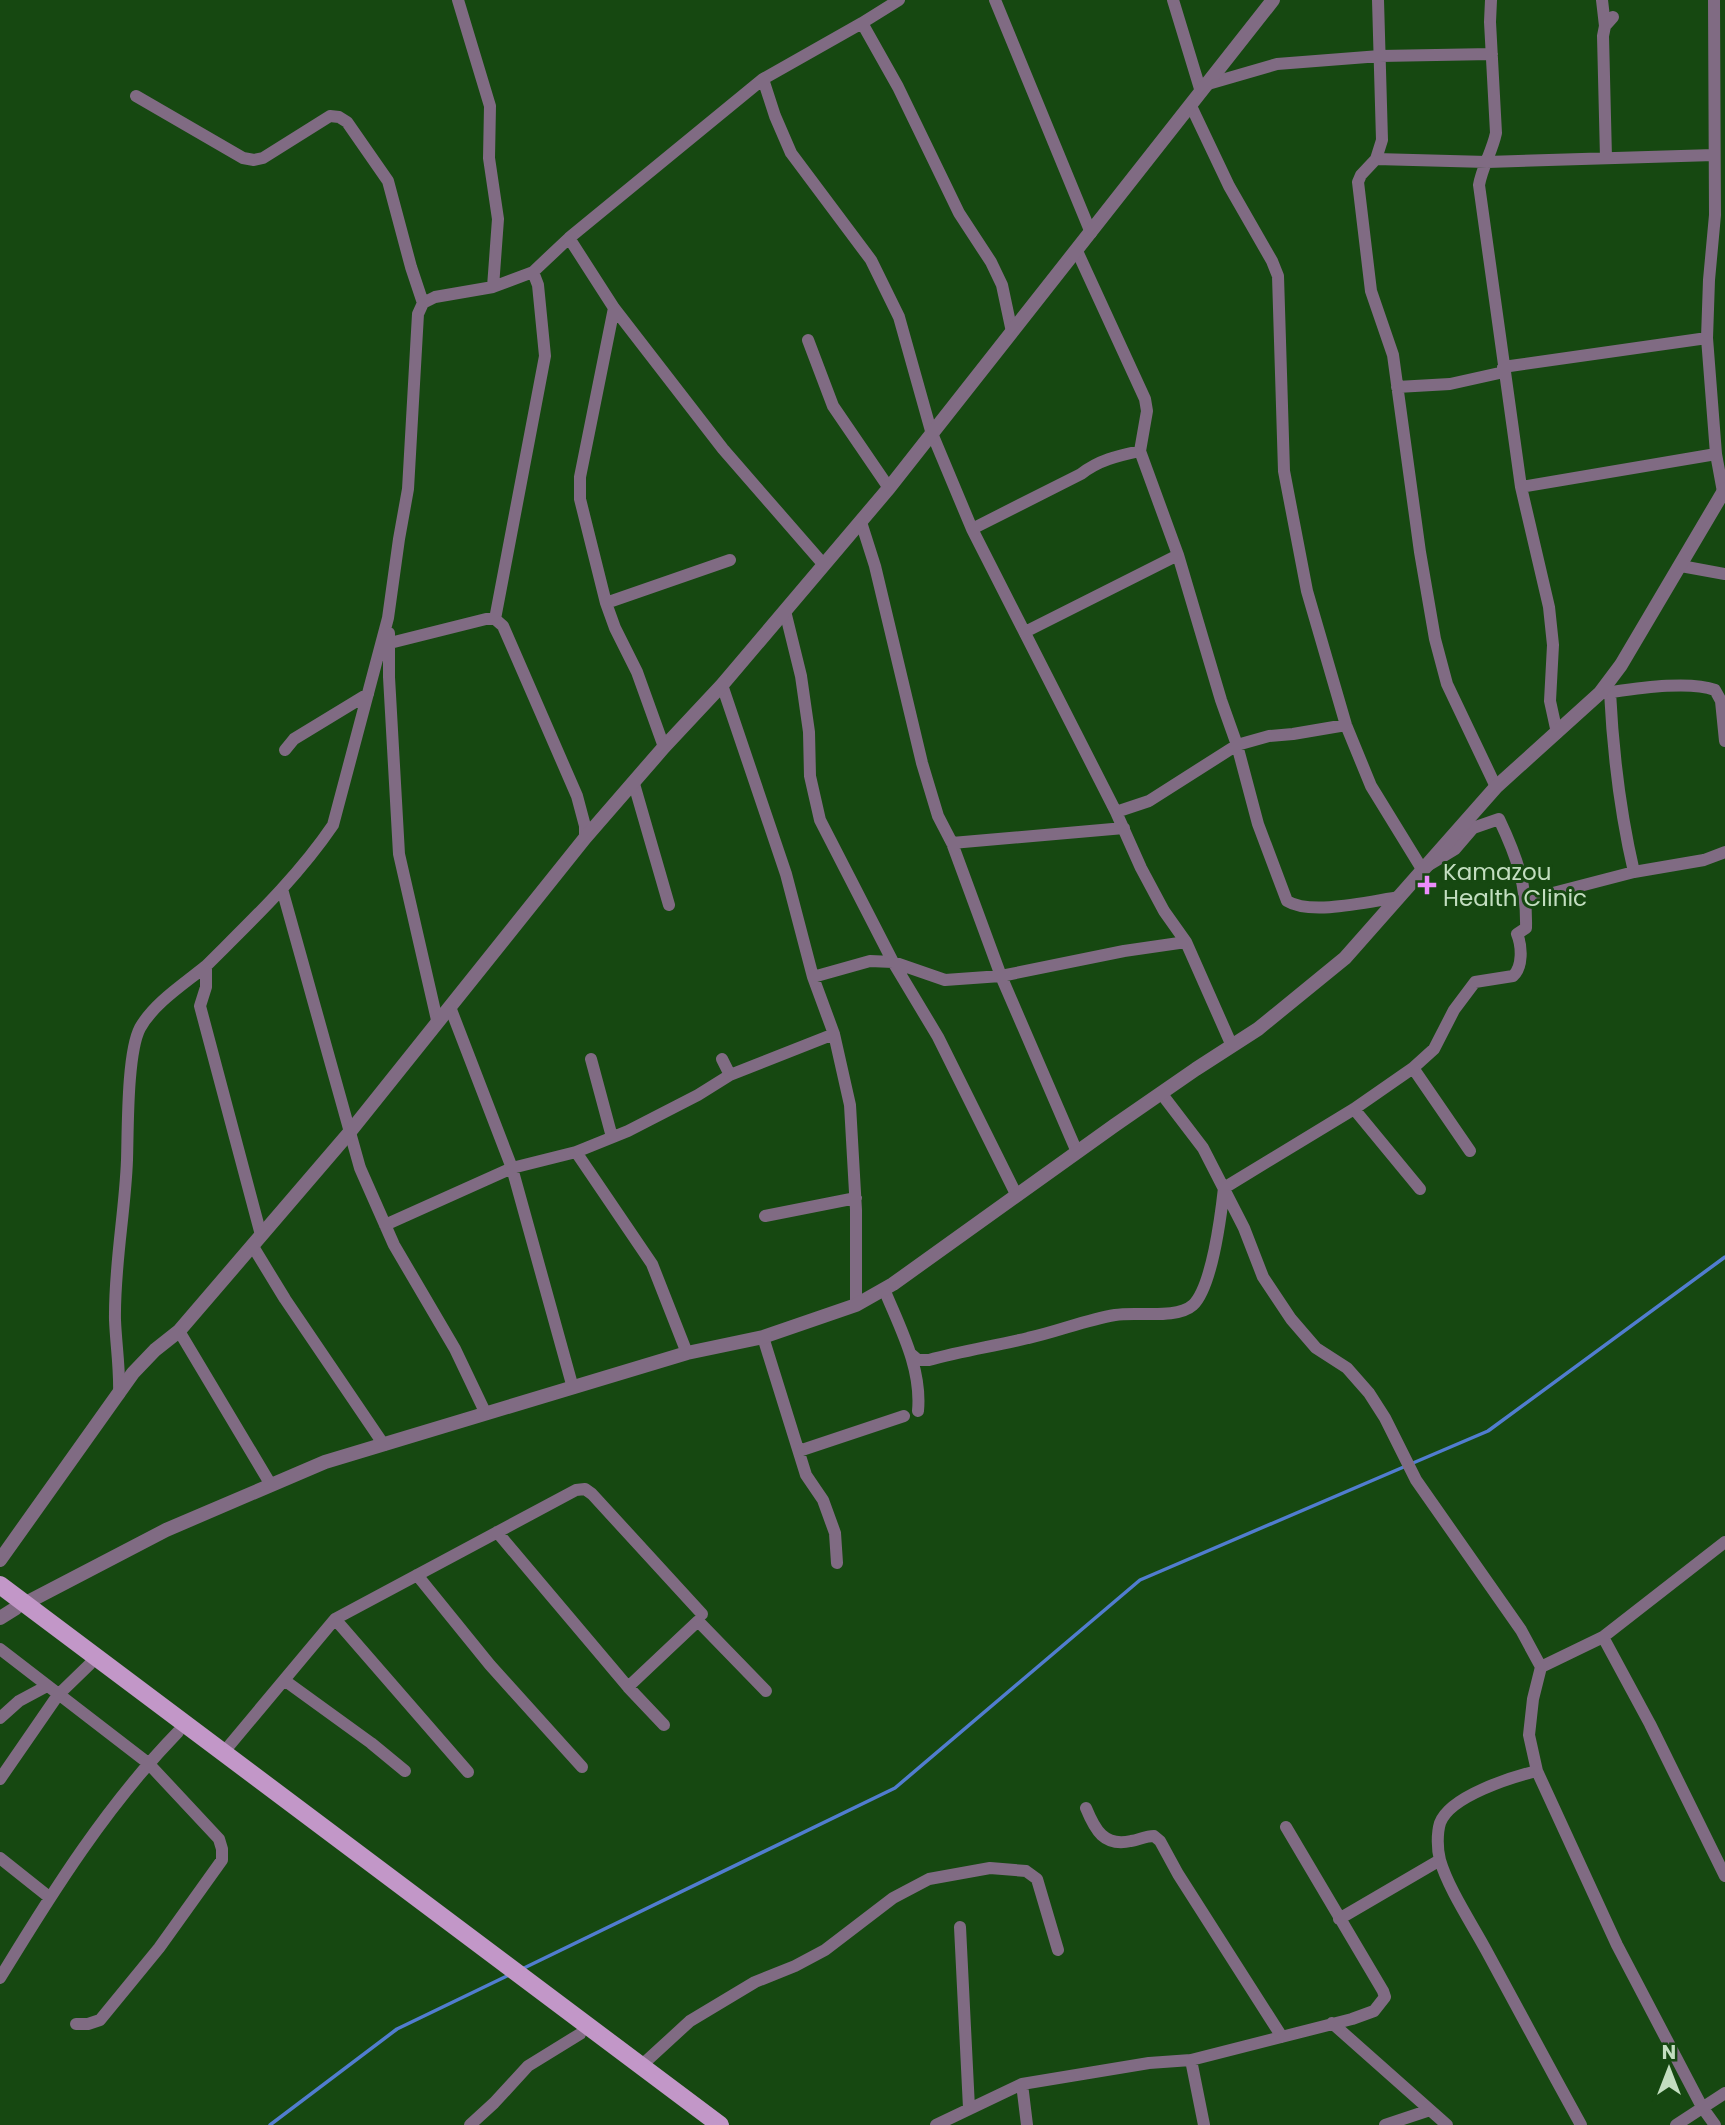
<svg xmlns="http://www.w3.org/2000/svg" width="1725" height="2125" viewBox="0 0 1725 2125" font-family="Poppins,sans-serif">
	<style>
		.lines { fill: none; stroke-linecap: round; stroke-linejoin: round }
		.stream { stroke: #517dcf; stroke-width: 3.5 }
		.minor { stroke: #806b83; stroke-width: 12 }
		.tertiary { stroke: #806b83; stroke-width: 14 }
		.primary { stroke: #c297c8; stroke-width: 18 }
		.poi-dot { fill: #eb8dfb; stroke: #164811; stroke-width: 2.5 }
		.labels { text-anchor: middle; dominant-baseline: central; stroke-width: 6; stroke-linejoin: round; paint-order: stroke }
		.poi-label { font-size: 23px; fill: #c3dec0; stroke: #164811; text-anchor: start }
	</style>
	<rect width="100%" height="100%" fill="#164811"/>
	<g class="lines">
		<!-- stream -->
		<path class="stream" d="M1413,1463l75,-32 237,-174
			M522,1969l373,-181 245,-208 266,-114
			M270,2125l127,-96 112,-54"/>
		<!-- minor -->
		<path class="minor" d="M458,0l32,106 -1,52 9,61 -5,68
			M995,0l96,233
			M1173,0l28,92
			M1378,0l4,140 -6,19 -15,16 -3,7 13,109 22,64 27,197 15,87 12,45 49,103
			M1491,0l-1,22 6,111c-4,19 -14,34 -17,52l42,302 28,120 4,38 -3,56 7,32
			M1602,0l3,26
			M1714,0l1,215 -6,65 -2,58 9,116 7,38
			M862,23l36,64 61,126 32,49 11,23 10,47
			M763,79l12,37 16,37 80,107 28,57 32,114 41,98 144,283 25,56 23,43 22,31 46,104
			M1208,84l69,-20 103,-8 112,-2
			M136,96l107,62 11,2 9,-2 67,-42 9,1 8,5 41,59 23,86 12,36
			M1606,158l-3,-122 2,-10 8,-9
			M1376,159l111,3 227,-7
			M569,238l45,70 109,141 101,116
			M1077,251l68,148 2,12 -7,40 38,104 43,145 16,45 21,79 29,77c24,15 84,0 113,-4
			M614,308l-34,169v22l26,104 9,25 22,44 27,75
			M808,340l25,66 56,82
			M1503,367l204,-29
			M1397,387l53,-3 54,-12
			M1521,487l195,-33
			M861,522l14,44 47,197 16,53 14,27 49,133 76,176
			M972,529l109,-55c18,-14 36,-18 59,-23
			M1681,566l44,8
			M606,603l124,-43
			M785,611l16,65 8,56 1,44 10,44 73,142 45,75 79,159
			M495,619l50,-263 -7,-71 -5,-13
			M1025,632l153,-77
			M389,633v44l10,177 38,166
			M390,643l96,-24h9l8,7 74,170 8,30v12
			M722,685l64,189 27,103 21,57 16,71 6,105v95
			M1610,692c3,61 10,120 24,180
			M1604,693c30,-4 84,-13 111,-3l6,11 4,40
			M285,750l9,-11 74,-45
			M634,784l35,121
			M1116,812l33,-11 88,-56 32,-9 24,-2 53,-9
			M952,843l172,-15
			M282,889l78,279 34,77 61,104 31,65
			M1526,900l108,-28 70,-12 21,-8
			M813,977l57,-16 23,1 52,18 56,-4 123,-25 62,-9
			M450,1007l62,161 61,220
			M591,1059l21,78
			M722,1059l8,16
			M1413,1068l57,83
			M1161,1093l42,55 41,80 19,49 28,42 25,29 31,20 22,25 16,25 31,62 105,150 20,37 -8,32 -4,36 8,36 80,174 85,162 13,18
			M1354,1109l66,80
			M576,1152l76,112 35,89
			M765,1216l91,-18
			M385,1225l127,-57 64,-16 52,-21 70,-36 32,-20 104,-41
			M261,1235l-61,-229 6,-19v-21c45,-45 91,-88 127,-141l55,-207 11,-79 9,-50 10,-175 5,-11 12,-6 58,-10 40,-15 36,-34 194,-159 99,-56 37,-23
			M252,1245l33,54 99,146
			M884,1289c16,39 38,79 34,122
			M179,1331l92,154
			M763,1337l43,138 17,25 12,33 2,30
			M911,1354l7,6h11c33,-9 66,-14 99,-22 29,-6 57,-18 87,-23 22,-4 61,5 78,-10 19,-18 28,-90 31,-117l130,-79 59,-41 21,-19 20,-39 21,-28 38,-6c10,-9 9,-30 4,-42l9,-6c1,-43 -9,-71 -27,-109l-26,9 -18,21 -33,20 -51,-83 -25,-61 -39,-134 -23,-120 -6,-195 -6,-15 -43,-75 -38,-80
			M119,1394c1,-25 -3,-49 -4,-74 -1,-54 10,-107 12,-160 1,-31 0,-107 13,-132 14,-25 44,-44 66,-62
			M799,1451l105,-35
			M497,1532l131,155 36,38
			M417,1575l73,90 92,102
			M335,1619l133,153
			M1603,1637l47,87 75,152
			M0,1649l148,114 71,76 3,10v11l-63,88 -59,72 -12,4h-12
			M1541,1667l62,-30 122,-95
			M284,1680l87,63 34,28
			M628,1687l70,-66 68,70
			M0,1718l19,-17 28,-15
			M223,1753l112,-134 241,-129 9,-1 7,5 110,120
			M1537,1771c-25,6 -87,25 -97,52 -3,10 -3,26 0,37 8,28 32,64 46,90 32,59 63,117 95,175
			M0,1779l58,-84 32,-31
			M1086,1808c9,22 18,39 45,33 8,-1 14,-5 23,-5l6,5 18,33 104,163
			M0,1858l49,39
			M1339,1919l101,-59
			M960,1927l9,181
			M0,1978c53,-87 107,-173 178,-246
			M1332,2023l115,102
			M1191,2060l13,65
			M642,2065l48,-44 65,-39 40,-16 30,-16 68,-52 36,-19 61,-11 36,3 11,8 21,71
			M1022,2084l5,41
			M470,2125l24,-22 34,-37 52,-32
			M936,2125l86,-41 127,-21 42,-3 161,-41 22,-8 11,-14 -2,-6 -97,-164
			M1385,2125l45,-15
			M1676,2125l49,-32"/>
		<!-- tertiary -->
		<path class="tertiary" d="M0,1560l133,-187 22,-23 24,-19 170,-198 236,-295 79,-91 58,-62 167,-197 384,-488
			M24,1604l142,-74 159,-68 362,-109 76,-16 93,-32 37,-21 222,-159 81,-56 62,-40 87,-71 151,-171 104,-94 21,-28 104,-176
			M0,1618l16,-10"/>
		<!-- primary -->
		<path class="primary" d="M0,1585l720,540"/>
	</g>
	<!-- markers -->
	<path class="poi-dot" d="M1423.5 874.5h7v7h7v7h-7v7h-7v-7h-7v-7h7z"/>
	<g class="labels">
		<!-- poi labels -->
		<g class="poi-label">
			<text x="1443" y="872">Kamazou<tspan x="1443" dy="26">Health Clinic</tspan></text>
		</g>
	</g>
	<!-- north arrow -->
	<g transform="translate(1669 2069)" stroke="#164811" stroke-width="5" paint-order="stroke">
	<path d="M0-5L12 26L0 18L-12 26Z" fill="#c3dec0"/>
	<text y="-10" font-size="19" font-weight="bold" text-anchor="middle" fill="#c3dec0">N</text>
	</g>
</svg>
